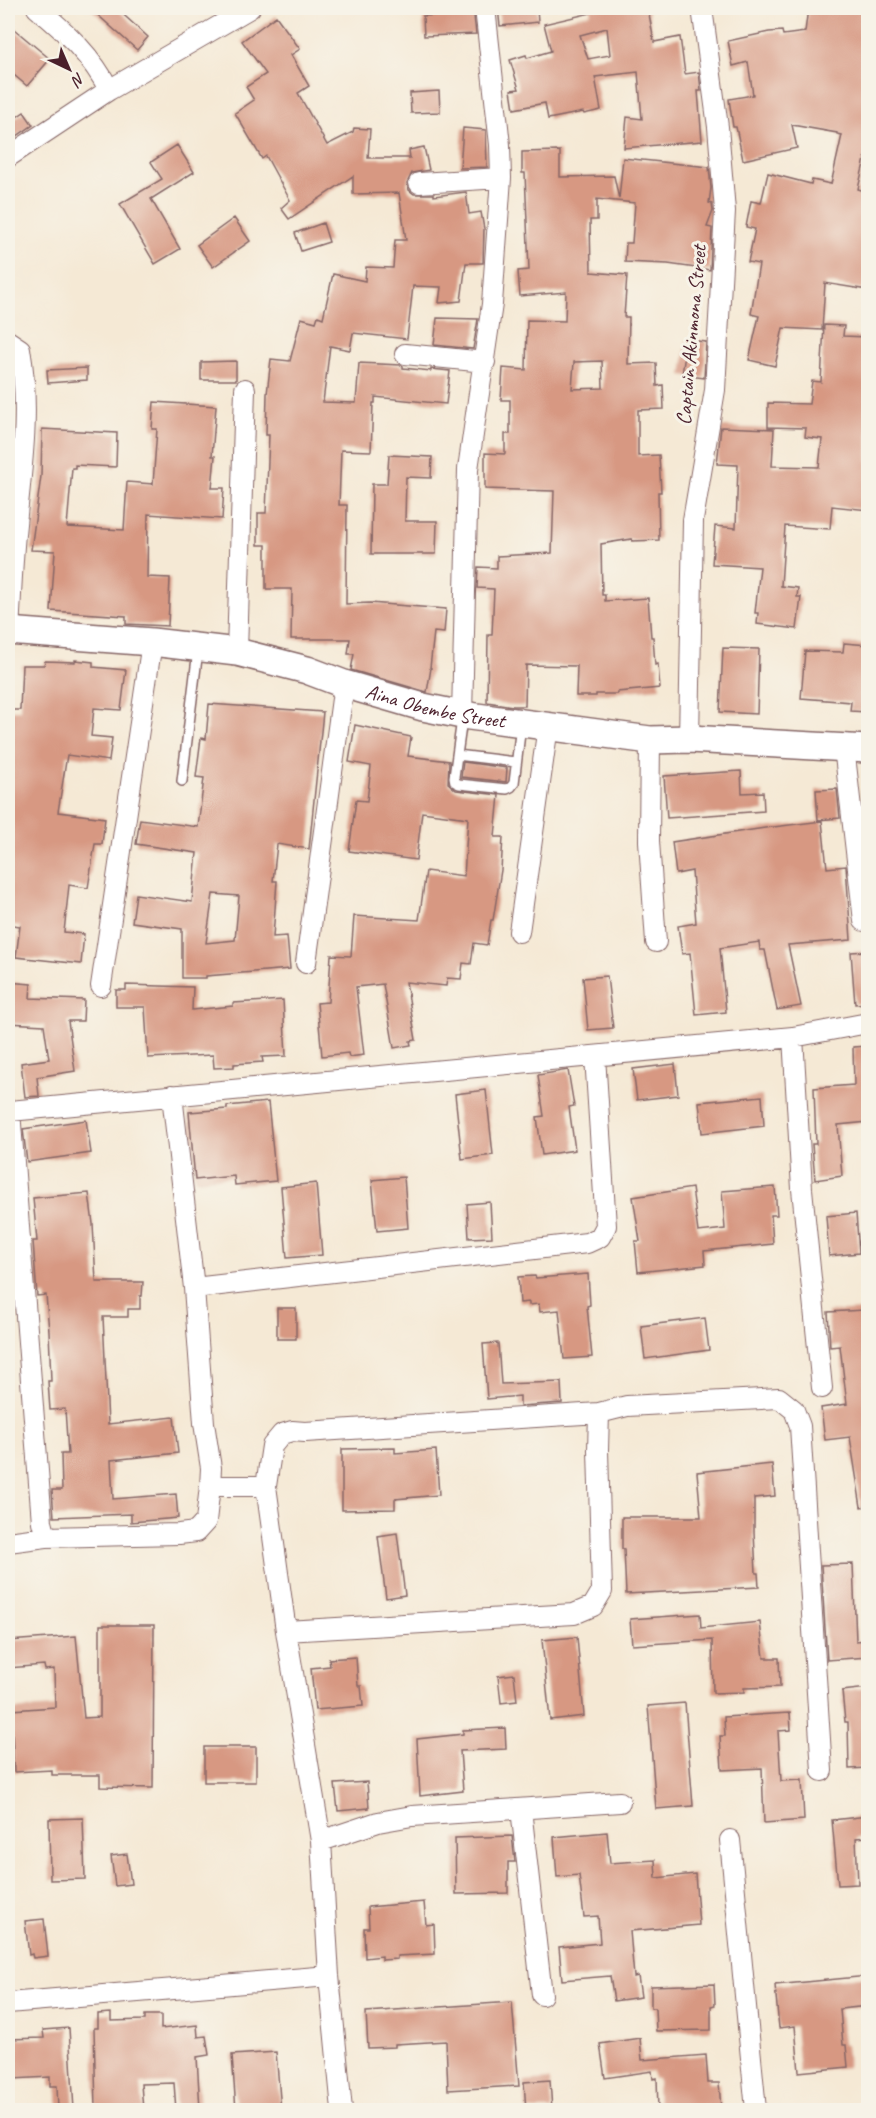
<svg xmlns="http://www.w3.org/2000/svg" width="876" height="2118" viewBox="0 0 876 2118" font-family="Caveat,sans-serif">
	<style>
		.building { fill: #d79882; fill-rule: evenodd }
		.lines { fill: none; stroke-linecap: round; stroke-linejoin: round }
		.lane-casing { stroke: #866666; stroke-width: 12 }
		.street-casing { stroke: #866666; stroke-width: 22 }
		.secondary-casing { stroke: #866666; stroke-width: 30 }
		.lane { stroke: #fff; stroke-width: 9 }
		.street { stroke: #fff; stroke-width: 20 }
		.secondary { stroke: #fff; stroke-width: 27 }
		.labels { text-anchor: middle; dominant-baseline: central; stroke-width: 6; stroke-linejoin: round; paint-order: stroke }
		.street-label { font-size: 21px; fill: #4a1f2b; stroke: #f7f3e8 }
	</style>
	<rect width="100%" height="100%" fill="#f7f3e8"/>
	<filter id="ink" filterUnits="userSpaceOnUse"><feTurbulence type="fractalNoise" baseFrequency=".0167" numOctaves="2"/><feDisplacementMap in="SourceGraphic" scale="12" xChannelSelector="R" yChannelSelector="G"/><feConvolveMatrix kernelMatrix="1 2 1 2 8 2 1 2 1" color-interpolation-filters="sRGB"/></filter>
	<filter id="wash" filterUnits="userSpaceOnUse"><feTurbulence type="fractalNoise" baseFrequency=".008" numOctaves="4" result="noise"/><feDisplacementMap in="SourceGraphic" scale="24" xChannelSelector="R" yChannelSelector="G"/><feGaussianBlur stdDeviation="1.35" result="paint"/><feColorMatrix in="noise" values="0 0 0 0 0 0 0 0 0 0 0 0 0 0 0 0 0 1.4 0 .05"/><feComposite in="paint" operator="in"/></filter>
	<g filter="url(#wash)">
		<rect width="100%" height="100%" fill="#f5e9d5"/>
		<g id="blocks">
			<!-- building -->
			<path class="building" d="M90,8h26l32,29 -11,13z
				M438,8h35l3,26 -52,2 -1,-20 16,-1z
				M498,8h39l1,14 -38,4z
				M590,8h58l6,34 26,-5 5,37 14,-2 2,19h-3l4,50 -78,7 3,-31 15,2 -4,-47 -43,5 6,33 -17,4 -1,-2 -35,7 -3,-16 -31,6 -3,-19 8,-1 -9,-29 16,-5 1,3 24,-7 -7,-27 47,-11zM607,28l3,27 -22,4 -8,-24z
				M808,8h60v138l-10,43 10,3v98l-43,-7 -3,47 -39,-2 -8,38 -26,-6 10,-44 -8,-2 8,-50 -11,-2 7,-33 -9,-2 5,-26 10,2 7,-30 43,11 1,-4 19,4 11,-49 -5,-1v-1l-45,-8 5,23 -54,12 -7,-33h-3l-4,-28 24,-4 -5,-33 -15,4 -5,-25 41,-9 13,-1 1,4 22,-3z
				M276,16l24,33 -9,6 18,31 -11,7 29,52 26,-13 1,-4 16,1 -2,29h42l-1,-8 15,-3 5,23 -17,3 -5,10 2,7 5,4h20v2l32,-4 3,22 12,-2 3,17 -1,34h-17l-5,38 -22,2 2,-16 -28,-1 -6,53 -54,-6 -3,17 -20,-4 -7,56 33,1 3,-40 42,2 2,1v2l28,3v-2l19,2 -4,33 -71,-7v6h-2l-2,48 -30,-1 -2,55h8l-1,99 24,-1 76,6 -2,24 -10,-1 -4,36h1l-4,24 -76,-22 3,-16h-6l2,-15h-59l1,-50h-26v-44h-8v-32h8l3,-78h-3l1,-41 4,-35 19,2 11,-43 15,4 2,-6 5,2 10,-44 32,7 1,-14 27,1 2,-28h11l-7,-47 -46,1v-18l-64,43 -8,-11 9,-8 -24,-44 -4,3 -27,-46 19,-13 -8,-13 20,-13 -24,-33z
				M8,24l42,35 -23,27 -19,-16z
				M439,91l1,21 -29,1 -1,-20z
				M24,112l9,13 -25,17v-19z
				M463,128l23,2 1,37 -27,1z
				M177,145l17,27 -43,27 29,50 -25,15 -35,-60 42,-25 -11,-17z
				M560,151v26l54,-1 5,23 4,-41 86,9 2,21 -2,15 3,1 1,7 -6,16 5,1 -2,42 -42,-6 -43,-2 1,-19h6l3,-40 -38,-4v21h-7l1,52 36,3 -3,42h5l-1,47 28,-1 1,23 6,-1 1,24 -26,1v46l21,-1 2,37h-3l1,48 -27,1v-2l-31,5 1,51h3v6l43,-3 3,39h2l2,28 3,-1 2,24 -43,4v2h-21v2h-20l1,-30 -51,-1 -1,41h-12l-26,-4 1,-67h4l2,-46 -17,-1 1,-21 19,1v-12l55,-3 2,-62 -69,-2v-36l20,1v-20h5v-34h-9l2,-32 23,2 1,-50 38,1 1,-29 -46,4 -2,-25 11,-1 -4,-97h-3v-21zM602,361l1,27 -31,1 2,-27z
				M234,218l16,23 -37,26 -16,-22z
				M323,223l6,19 -28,9 -6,-18z
				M437,318l41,1 -5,30 -39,-4z
				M824,325l20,1 -1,10 25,1v133l-1,21 1,1v18l-36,-4 -2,23 -45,-3 -4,60 17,2 -1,9h4l-4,32 -40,-5 1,-11h-3l5,-46 -48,-3 3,-38 21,2 2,-63 -21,-1 4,-37 53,2 -2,37 47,1 3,-28 -17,-2 1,-9 -38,-1v-24l41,1 3,-23 9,1z
				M687,340l19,2 -2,36 -22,-3z
				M236,361v19h-35v-18z
				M87,368v12l-39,3 -1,-13z
				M154,402l62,4 -4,50h3l-3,32h12l-2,31 -74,-5 -1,63 23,1 -2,48 -42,-2v-8l-75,-5 4,-60 -24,-1 10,-74 1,-47 75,4 -1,34 -41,-2v3h-3l-5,59 57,3 3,-48 26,2 4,-55h-5z
				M389,455l43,2 -1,21 -25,-1 -1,44h32l-1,33h-65l1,-70h15z
				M844,643l24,2v67l-18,-1 1,-9 -50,-4 4,-47 38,1z
				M723,648l36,1 -2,65 -37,-2z
				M75,660l18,2v5l33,3 -5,40 -27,-2 -3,28 21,2 -3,23 -42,-6 -9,57 47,6 -3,26h-7l-7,44 -19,-3 -5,47 20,2 -3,30 -65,-7 4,-31 -12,-2v-111l2,-22h-2v-81h12l2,-45h22l1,-4 30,1z
				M209,704l114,8 -14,137 -32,-5 -4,37h4l-4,56 14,-1 3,33 -84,7v2h-24v-49l-50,-7 4,-28 56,8 5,-49 -61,-9 4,-25 58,8 6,-49 -8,-1 5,-39 5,1zM213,894l26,2 -4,44 -29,3z
				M355,725l56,12 -3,19 41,5 -1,22 8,7 43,5 -4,42h8l-2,33 -8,50h-2l-4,25 -13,-2 -3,21 -8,-1 -2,16 -14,-1 -1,8 -40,-4 10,58 -6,1 1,4 -17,3 -11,-64 -27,3 8,68 -15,2 -1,-4 -26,3 -5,-53 11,-1 3,-47 20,1 3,-40 65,4 7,-49 38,5 4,-58 -46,-6 -6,48 -67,-9 7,-51 11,1 4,-35 -22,-4z
				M463,762l44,6 -1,14 -45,-5z
				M741,771l1,22 21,-1 1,19 -97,7 -3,-42z
				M837,789l3,29 -22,2 -2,-30z
				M822,821l5,47 19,-2 5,74 -63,5 13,61 -24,4 -12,-60h-5l-1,-8 -39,6 6,64 -30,3 -6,-62 -8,1 -4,-28 18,-3 -4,-52 -16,3 -4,-32 93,-14z
				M868,951v52l-13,1 -4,-52z
				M607,976l6,52 -25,2 -5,-52z
				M8,982l23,2 -1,14 54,2 -1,21h-15l7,50 -38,6 2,19 -14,1 -4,-34 28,-4 -5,-34 -36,-2z
				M126,985l67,2 -1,23 41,-4v-3l50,-3 3,56 -24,1 1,5 -29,2v3l-20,1 -1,-13 -65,3 -3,-51h-29v-17h10z
				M868,1046v76l-30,3 4,51 -27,4 -3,-36h4l-2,-56 40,-3 -1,-38z
				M675,1064l3,31 -41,5 -4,-31z
				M568,1070l6,36 -5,1 6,43 -33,5 -5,-38 7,-1 -6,-41z
				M486,1090l7,65 -31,4 -7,-65z
				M762,1096l2,30 -62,7 -3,-31z
				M268,1102l8,79 -41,4 -1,-9 -39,4 -6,-68 38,-3v-3z
				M86,1120l5,33 -64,9 -4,-33z
				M404,1177l4,51 -31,3 -5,-51z
				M316,1183l6,72 -35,3 -6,-71z
				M775,1187l2,28h-6l2,29 -69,7 1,14 -67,7 -3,-31h5l-7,-44 59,-9 6,44 27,-3 -3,-38z
				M89,1193l4,31 3,58h47l-1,14h-2v13h-12v8h-25l5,107 66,-7 4,36 -67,7 2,39 63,-5 2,24 -47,4v-8l-77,3 -2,-27h10l-1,-36h7l-3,-45 -15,1 -2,-29h3l-2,-50 -3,-36 -9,1 -4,-55h4l-4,-43z
				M490,1202l2,35 -23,1 -2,-34z
				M856,1213l3,40 -30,3 -3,-40z
				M588,1274l2,31 -3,1 5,51 -28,2 -5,-49 -19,2 -1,-8 -10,1v-3l-9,1 -2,-26 17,-1 1,2z
				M277,1308h19v31h-19z
				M864,1310l2,37h2v159l-7,1 -11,-70 -25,3 -4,-32 26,-4 -7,-58 -10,1 -2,-35z
				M705,1318l4,32 -64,9 -4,-33z
				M498,1343l3,41 60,-2 1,21 -42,3v-10l-33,3 -4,-55z
				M395,1448v5l41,-3 3,45 -44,4v10l-53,1v-61z
				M772,1464l3,32 -21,2v34l2,41h2l1,14 -133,7 -2,-45h-2v-32h79l-4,-45z
				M397,1533l8,62 -19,3 -8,-62z
				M853,1564l3,77 12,-1v17l-41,3 -6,-95z
				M700,1614l1,14 59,-6 4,36h15l1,29 -36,1v4l-31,1 -1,-53 -80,5 -2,-26z
				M100,1625h54l-1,163 -53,-1v-12h-48v-5l-38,2 -3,-62 44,-3 -1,-38 -9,1 -1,-5 -36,3v-27l68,-5 8,82 16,-1z
				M577,1637l7,79 -34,4 -8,-80z
				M356,1657l2,29h3l2,20 -48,4 -4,-42 19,-2 -1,-7z
				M514,1674l3,27 -16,2 -3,-27z
				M868,1688v80l-19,1 -1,-47h-3l-3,-31z
				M685,1703l8,103 -37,3 -8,-103z
				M790,1713l1,17 -13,1 3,50 21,-1 2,40 -40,3 -2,-55 -40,2 -2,-34h5l-1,-19z
				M505,1728l1,21 -46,2 3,40 -43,5 -3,-57 46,-5v-4z
				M204,1747h52v35h-52z
				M367,1782l2,26 -31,3 -3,-27z
				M868,1816v21l-12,1 2,46 -20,1 -6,-65z
				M83,1818l2,61 -35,1 -1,-61z
				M607,1832l3,31 45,-3 1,18 39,-4 4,51 -69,6 4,46 4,-1 3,21 -27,4 -4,-25 -48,4 -3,-33 41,-4 -2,-27 -14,1 -5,-42 -22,2 -3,-40z
				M512,1836l3,26h-7v31l-52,1 -1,-56z
				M127,1854l4,30 -16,2 -4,-30z
				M424,1902l2,23 8,-1 1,30 -38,2v3l-15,1v-4l-17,2 -1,-30h5l-1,-21z
				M44,1919l4,37 -15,2 -1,-4 -3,1 -4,-34z
				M868,1976v30l-28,3 3,36h3l2,22 -49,5 -4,-46 -16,2 -4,-43z
				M714,1984l1,21 -4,1v24l-55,1 -1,-23h-4v-22z
				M512,2002l7,84 -71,4 -2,-49 -51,3v3l-27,1 -2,-36z
				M111,2013v8l34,-1v-5h16v14l36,-4 1,12 8,-1 3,19 -12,2 3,53h-24l-2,-27 -33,1 2,26h-47l-2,-82h4v-14z
				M69,2028l5,82h-16l-1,-24h-7v-9l-38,2v-10l-4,1v-31l36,-1 -1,-8z
				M640,2038l2,22 64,-5 2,28h11l2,27h-63l-1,-32 -4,1 -1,-8 -47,7 -5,-34z
				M276,2052l5,58h-45l-4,-55z
				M550,2080l2,30h-26l-2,-28z"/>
		</g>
	</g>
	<g filter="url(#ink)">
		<use href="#blocks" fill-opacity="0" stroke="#866666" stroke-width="1.5"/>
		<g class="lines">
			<defs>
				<path id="lane" d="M462,719l-8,58 1,5 4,2 48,5 4,-2 3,-4 7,-58
					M457,755l59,7
					M182,781l16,-131"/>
				<path id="street" d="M37,8c28,23 56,49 72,82
					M8,157l101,-67 141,-82
					M419,183l82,-5
					M8,341l12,8c11,63 1,122 -5,185 -3,32 -4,65 -6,97
					M405,354l80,8
					M237,652l8,-263
					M462,715l6,-246 24,-165 9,-126 -1,-33 -15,-137
					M689,739l4,-219 22,-130 10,-179 -7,-84 -16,-119
					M650,740l-1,101 7,101
					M844,747l20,174
					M519,932l29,-206
					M306,963l38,-279
					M101,986l51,-344
					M793,1037l9,152 20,199
					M172,1095l22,193 10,135 7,45 -1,18h56
					M194,1288l393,-45 13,-6 6,-11 -11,-170
					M210,1486l-4,35 -10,11 -17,2 -133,3 -4,-15 -32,-411 783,-74 75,-14
					M8,1542l38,-5
					M286,1631l288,-17 19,-8 9,-15 -4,-141 1,-37 28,-7 152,-8 15,12 6,16 22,345
					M521,1809l21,186
					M730,1840l26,270
					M321,1841l57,-19 34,-6 208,-14
					M8,2003l321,-27
					M342,2110l-13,-134 -8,-135 -35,-210 -20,-145 6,-40 10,-12 10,-3 13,1 294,-19"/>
				<g id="secondary">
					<path id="s1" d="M8,631l144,11 85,10 70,18 37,14 79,23 39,8 188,25 39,-1 179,10"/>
				</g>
			</defs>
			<!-- lane casing -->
			<use href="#lane" class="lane-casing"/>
			<!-- street casing -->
			<use href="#street" class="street-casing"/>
			<!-- secondary casing -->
			<use href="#secondary" class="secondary-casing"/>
			<!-- lane -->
			<use href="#lane" class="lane"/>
			<!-- street -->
			<use href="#street" class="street"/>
			<!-- secondary -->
			<use href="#secondary" class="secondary"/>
		</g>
	</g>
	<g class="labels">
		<!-- street labels -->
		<g class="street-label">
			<text transform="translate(691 335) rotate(-85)">Captain Akinmona Street</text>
			<text stroke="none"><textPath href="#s1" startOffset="436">Aina Obembe Street</textPath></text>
		</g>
	</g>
	<!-- margin -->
	<rect width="876" height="2118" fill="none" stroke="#f7f3e8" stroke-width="30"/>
	<!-- north arrow -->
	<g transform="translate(69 69) rotate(136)" stroke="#f7f3e8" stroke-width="4.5" paint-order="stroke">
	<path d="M0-4.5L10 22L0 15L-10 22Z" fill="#4a1f2b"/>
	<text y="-9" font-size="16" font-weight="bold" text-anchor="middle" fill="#4a1f2b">N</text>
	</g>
</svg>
